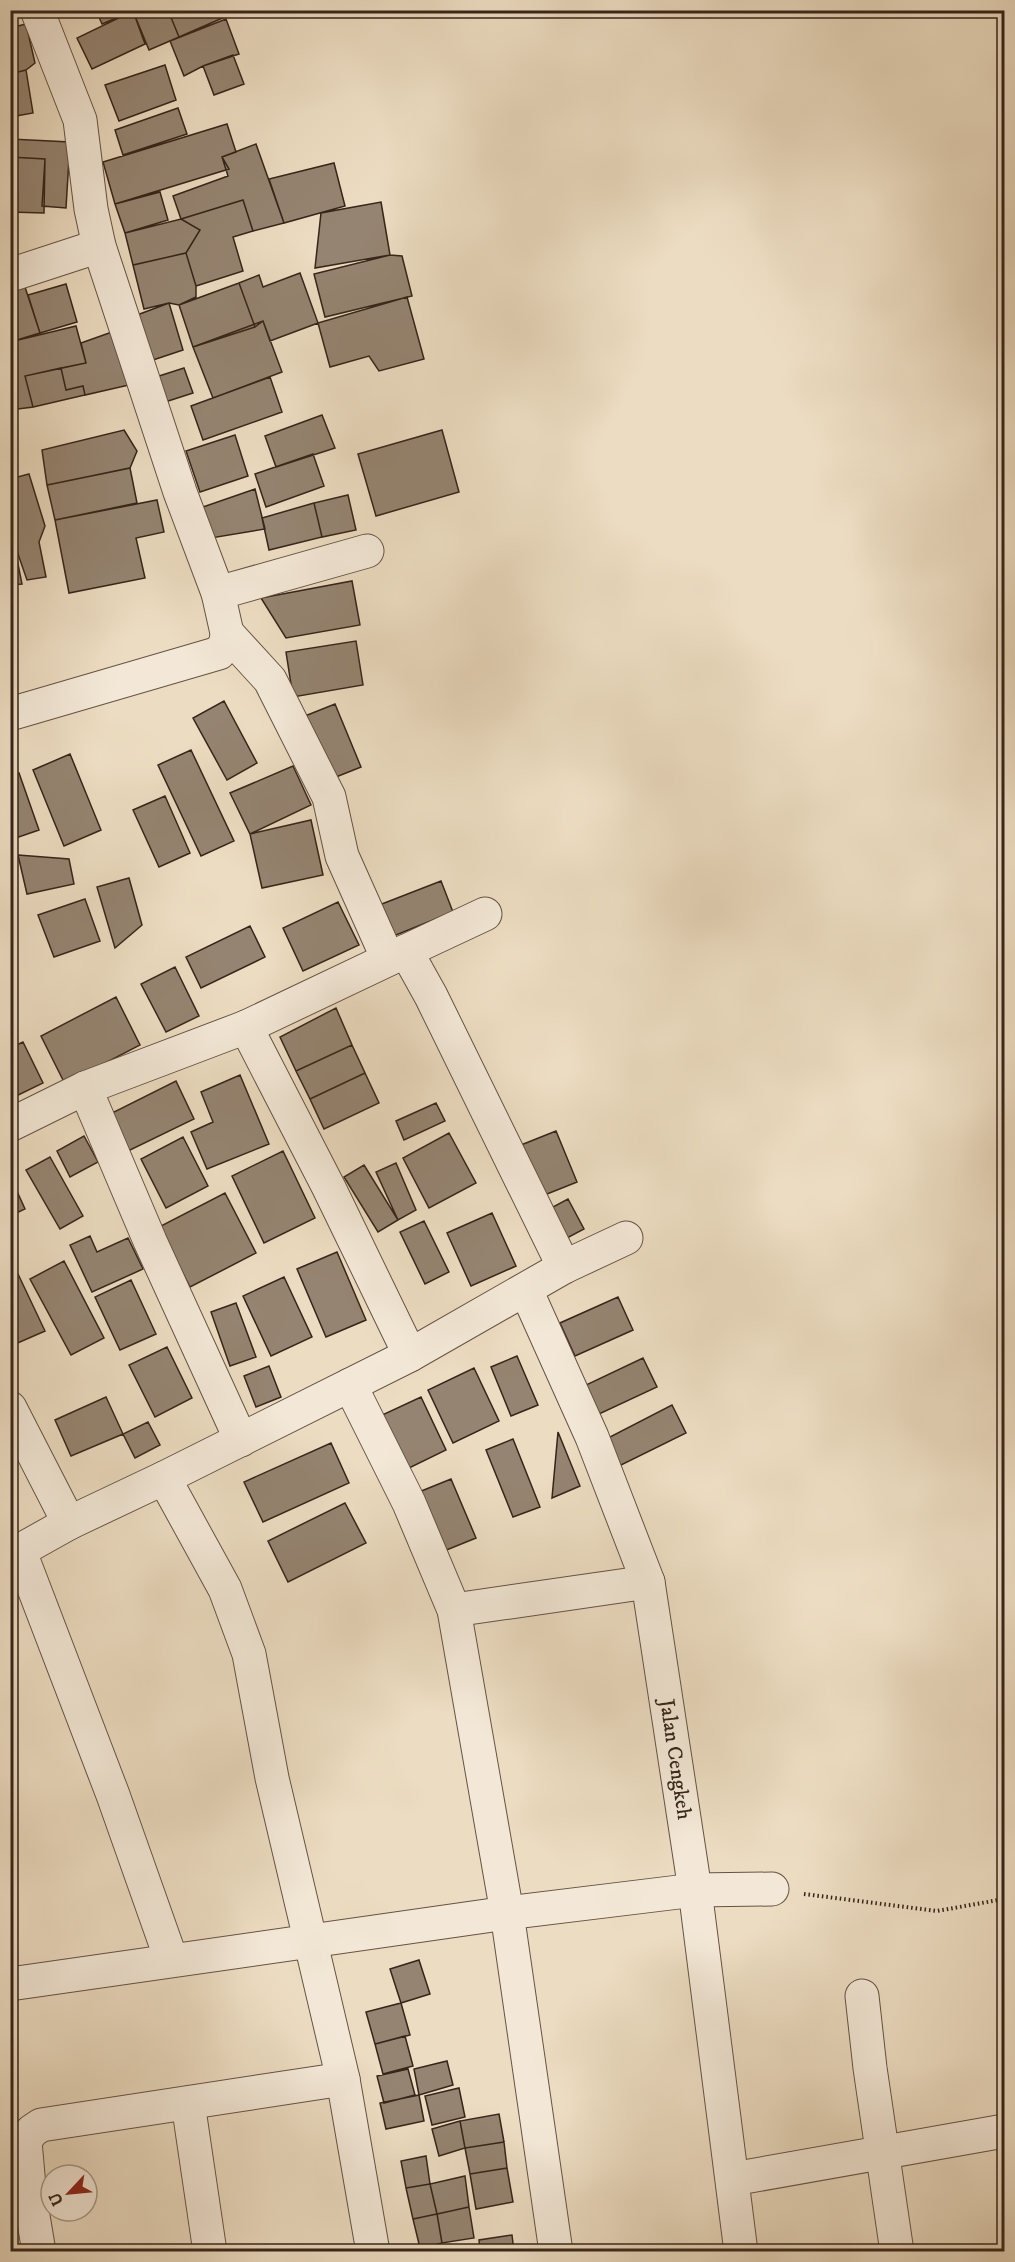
<svg xmlns="http://www.w3.org/2000/svg" width="1015" height="2262" viewBox="0 0 1015 2262" font-family="'IM FELL DW Pica',serif">
	<style>
		.building { fill: #958471; stroke: #36251a; stroke-width: 1.5 }
		.lines { fill: none; stroke-linecap: round; stroke-linejoin: round }
		.minor-casing { stroke: #645344; stroke-width: 35 }
		.path { stroke: #36251a; stroke-width: 4; stroke-dasharray: 1.5 3; stroke-linecap: butt }
		.minor { stroke: #f3e8d7; stroke-width: 33 }
		.labels { text-anchor: middle; dominant-baseline: central; stroke-width: 4.5; stroke-linejoin: round; paint-order: stroke }
		.street-label { font-size: 21px; fill: #36251a; stroke: #f3e8d7 }
	</style>
	<rect width="100%" height="100%" fill="#ecdcc1"/>
	<filter id="stains"><feTurbulence type="fractalNoise" baseFrequency=".00333" numOctaves="4"/><feColorMatrix values="0 0 0 0 .2 0 0 0 0 .09 0 0 0 0 .02 0 0 0 .5 -.17"/></filter>
	<radialGradient id="worn" r=".72"><stop offset=".6" stop-color="#630" stop-opacity="0"/><stop offset="1" stop-color="#630" stop-opacity=".3"/></radialGradient>
	<!-- building -->
	<path class="building" d="M96,10h72l11,27 -30,13 -16,-39 -31,13z
		M168,10h65l1,3 -55,24z
		M133,11l12,33 -53,25 -15,-31z
		M226,19l13,35 -36,12 -19,10 -14,-35z
		M26,24l9,39 -9,7 -16,4v-46z
		M233,55l11,29 -30,11 -11,-29z
		M165,65l11,35 -57,21 -14,-36z
		M26,70l7,43 -23,4v-43z
		M178,108l9,26 -64,21 -8,-25z
		M227,124l9,28 -14,5 7,12 -114,35 -12,-42z
		M10,139l60,3 -4,66 -24,-2 3,-47 -35,-2z
		M256,144l28,79 -31,8 -10,-31 -62,19 -8,-23 55,-20 -6,-19z
		M10,157l35,2 -1,54 -34,-1z
		M334,163l11,43 -61,17 -15,-44z
		M160,192l8,28 -43,13 -10,-29z
		M243,200l10,31 -20,6 10,34 -47,15 -10,-33 14,-23 -19,-11z
		M381,202l9,53 -75,13 6,-55z
		M181,219l19,11 -14,23 -53,12 -8,-32z
		M186,253l10,33v11l-17,8 -10,-2 -25,6 -11,-44z
		M390,255l12,1 10,40 -87,21 -11,-43z
		M300,273l18,50 -48,18 -7,-20 -8,6 -16,-44 20,-8 4,12z
		M239,283l16,44 -62,20 -14,-42z
		M66,284l11,38 -37,11 -12,-38z
		M25,287l15,46 -30,9v-50z
		M407,297l17,62 -45,12 -10,-15 -39,11 -12,-44z
		M169,303l14,47 -33,11 -13,-46z
		M263,321l19,51 -69,26 -20,-51z
		M76,326l10,37 -61,13 8,31 -23,3v-68z
		M112,332l17,53 -44,10 -2,-9 -17,4 -5,-22 25,-5 -5,-20z
		M61,368l5,22 17,-4 2,9 -52,12 -8,-31z
		M184,368l9,25 -28,9 -9,-25z
		M270,377l12,35 -79,28 -12,-34z
		M322,415l13,33 -59,19 -11,-31z
		M124,430l13,21 -7,17 -83,17 -5,-35z
		M442,430l17,62 -83,24 -18,-62z
		M235,435l13,41 -48,16 -14,-41z
		M313,454l11,32 -58,21 -11,-33z
		M130,468l7,35 -82,17 -8,-35z
		M29,474l16,52 -6,16 7,35 -19,3 -17,-49v-52z
		M255,489l10,40 -54,9 -8,-31z
		M348,495l8,35 -34,7 -8,-34z
		M157,500l7,32 -28,6 9,40 -76,15 -14,-73z
		M314,503l8,34 -53,13 -7,-32z
		M10,539l7,20 5,25 -12,1z
		M352,581l8,44 -74,13 -25,-40z
		M356,641l7,44 -70,12 -7,-45z
		M224,701l33,62 -30,17 -34,-62z
		M335,704l26,63 -30,12 -26,-63z
		M191,750l43,91 -33,15 -43,-91z
		M70,754l31,76 -37,16 -31,-76z
		M293,766l18,39 -61,29 -20,-41z
		M19,773l20,57 -29,10v-64z
		M165,796l25,57 -31,14 -26,-57z
		M311,820l12,55 -61,13 -12,-54z
		M18,855l51,4 5,25 -47,10z
		M129,878l13,47 -27,23 -18,-61z
		M441,881l12,31 -72,29 -12,-32z
		M85,899l15,42 -46,16 -16,-42z
		M338,902l21,43 -56,26 -20,-43z
		M250,926l15,31 -64,31 -15,-31z
		M175,967l24,49 -33,16 -25,-48z
		M116,997l24,48 -75,39 -24,-48z
		M336,1008l16,37 -56,26 -16,-34z
		M23,1042l20,41 -33,16v-51z
		M352,1045l13,28 -55,26 -14,-28z
		M365,1073l14,30 -55,26 -14,-30z
		M240,1075l29,69 -62,25 -16,-37 22,-10 -12,-30z
		M176,1081l18,38 -66,32 -18,-37z
		M436,1103l9,18 -41,19 -8,-19z
		M556,1131l21,51 -35,14 -21,-51z
		M449,1133l27,50 -47,25 -26,-50z
		M84,1136l14,26 -28,15 -13,-26z
		M183,1137l25,49 -42,22 -25,-49z
		M283,1151l32,67 -51,25 -32,-67z
		M50,1157l33,59 -23,13 -34,-59z
		M396,1163l20,47 -18,10 -22,-48z
		M364,1165l34,55 -20,12 -34,-55z
		M10,1176l15,33 -15,7z
		M225,1193l31,60 -66,34 -31,-60z
		M568,1199l16,30 -17,9 -16,-30z
		M492,1213l24,53 -45,20 -24,-53z
		M424,1221l25,51 -24,12 -25,-52z
		M90,1236l7,16 31,-14 15,31 -51,23 -22,-47z
		M337,1252l29,68 -40,17 -29,-68z
		M64,1261l40,77 -33,17 -41,-76z
		M18,1274l27,57 -32,14 -3,-6v-61z
		M284,1277l28,60 -41,19 -28,-60z
		M131,1280l25,54 -36,16 -25,-53z
		M618,1297l15,33 -58,26 -15,-33z
		M236,1303l20,54 -26,9 -19,-54z
		M167,1347l25,51 -37,19 -26,-52z
		M517,1356l21,49 -27,11 -20,-49z
		M643,1358l14,29 -58,27 -13,-29z
		M269,1366l12,31 -25,10 -12,-31z
		M474,1368l25,53 -46,22 -25,-53z
		M106,1397l17,37 -52,22 -16,-36z
		M421,1397l25,53 -41,20 -25,-54z
		M672,1405l14,28 -67,33 -13,-27z
		M148,1422l12,23 -25,13 -12,-24z
		M558,1432l22,54 -28,12z
		M513,1439l27,68 -27,10 -27,-67z
		M331,1443l18,40 -86,39 -19,-40z
		M451,1479l25,59 -32,13 -25,-59z
		M345,1503l21,40 -78,39 -20,-41z
		M419,1960l11,34 -29,9 -11,-34z
		M401,2003l9,32 -35,9 -9,-32z
		M405,2036l8,30 -30,8 -8,-30z
		M447,2061l6,24 -34,10 -5,-26z
		M408,2069l7,26 -31,8 -7,-27z
		M459,2088l6,29 -33,8 -7,-29z
		M419,2095l5,26 -38,8 -6,-26z
		M499,2114l5,28 -39,6 -5,-27z
		M460,2121l5,27 -26,8 -7,-27z
		M504,2142l3,26 -37,6 -5,-26z
		M426,2156l4,28 -24,4 -5,-27z
		M507,2168l6,34 -37,7 -6,-35z
		M465,2176l4,31 -32,7 -7,-30z
		M430,2184l7,30 -24,5 -7,-31z
		M469,2207l5,31 -32,5 -5,-29z
		M437,2214l5,29 -22,5 -7,-29z
		M512,2235l2,17h-34l-1,-12z"/>
	<g class="lines">
		<defs>
			<g id="minor">
				<path d="M10,275l89,-29"/>
				<path d="M218,593l149,-42"/>
				<path d="M227,633l43,47 59,117 13,59 46,103"/>
				<path d="M10,714l209,-61 7,-10 1,-10 -9,-40 -38,-101 -81,-246 -8,-37 -11,-89 -43,-110"/>
				<path d="M406,951l79,-37"/>
				<path d="M246,1027l83,161 81,167"/>
				<path d="M85,1088l65,153 91,199"/>
				<path d="M10,1125l75,-37 161,-61 160,-76 25,45 133,271"/>
				<path id="s1" d="M526,1290l66,147 56,145 47,308 46,362"/>
				<path d="M350,1385l59,118 45,107 53,303 49,339"/>
				<path d="M10,1408l59,115"/>
				<path d="M164,1478l61,111 24,65 23,124 71,301 30,173"/>
				<path d="M20,1552l93,243 58,164"/>
				<path d="M10,1556l59,-33 95,-45 246,-123 154,-88 62,-29"/>
				<path d="M454,1610l194,-28"/>
				<path d="M10,1984l497,-71 188,-23 77,-1"/>
				<path d="M862,1996l8,72 27,184"/>
				<path d="M188,2103l22,149"/>
				<path d="M733,2179l271,-48"/>
				<path d="M39,2252l-9,-54 -5,-57 7,-10 9,-6 302,-46"/>
			</g>
		</defs>
		<!-- minor casing -->
		<use href="#minor" class="minor-casing"/>
		<!-- path -->
		<path class="path" d="M804,1894l133,17 67,-12"/>
		<!-- minor -->
		<use href="#minor" class="minor"/>
	</g>
	<g class="labels">
		<!-- street labels -->
		<g class="street-label">
			<text stroke="none"><textPath href="#s1" startOffset="496">Jalan Cengkeh</textPath></text>
		</g>
	</g>
	<!-- margin -->
	<rect width="1015" height="2262" fill="none" stroke="#ecdcc1" stroke-width="36"/>
	<rect x="12" y="12" width="991" height="2238" fill="none" stroke="#36251a" stroke-width="3"/>
	<rect x="18" y="18" width="979" height="2226" fill="none" stroke="#36251a" stroke-width="1.5"/>
	<!-- north arrow -->
	<g transform="translate(69 2193) rotate(244)"><circle r="28" fill="#f3e8d7" stroke="#a79a8b" stroke-width="1.5"/>
	<path d="M0-4.5L10 22L0 15L-10 22Z" fill="#8f2418"/>
	<text y="-9" font-size="16" font-weight="bold" text-anchor="middle" fill="#36251a">U</text>
	</g>
	<rect width="100%" height="100%" filter="url(#stains)"/>
	<rect width="100%" height="100%" fill="url(#worn)"/>
</svg>
